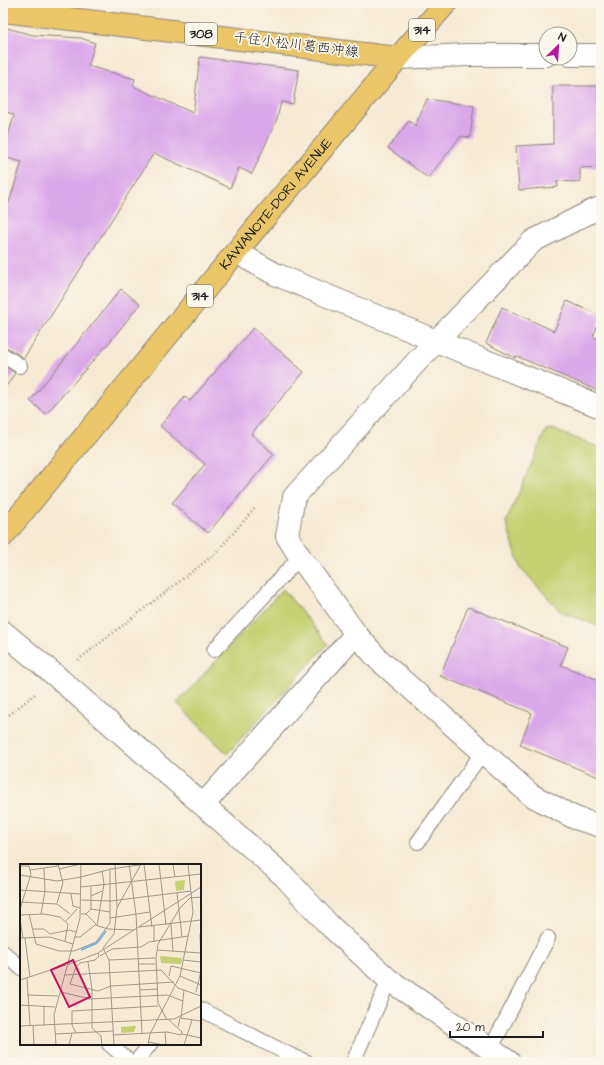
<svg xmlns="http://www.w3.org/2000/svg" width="604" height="1065" viewBox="0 0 604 1065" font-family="'Architects Daughter','Klee One',sans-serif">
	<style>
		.green { fill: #c4d072; stroke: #707647 }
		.building { fill: #daa8ea }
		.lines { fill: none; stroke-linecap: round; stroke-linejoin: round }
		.service-casing { stroke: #898378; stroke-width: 16 }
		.minor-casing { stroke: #898378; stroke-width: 24 }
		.tertiary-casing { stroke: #898378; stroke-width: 24 }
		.primary-casing { stroke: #898378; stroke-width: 24 }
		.path { stroke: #898378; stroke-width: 2.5; stroke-dasharray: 1 3; stroke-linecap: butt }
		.service { stroke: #fff; stroke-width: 14 }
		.minor { stroke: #fff; stroke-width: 22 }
		.tertiary { stroke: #fff; stroke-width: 22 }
		.primary { stroke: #ebc669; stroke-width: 22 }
		.labels { text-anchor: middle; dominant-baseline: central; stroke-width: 3.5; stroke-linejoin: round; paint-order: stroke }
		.shield { fill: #fbf7ec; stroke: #5f5e5a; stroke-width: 1 }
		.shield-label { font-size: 13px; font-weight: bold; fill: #1c1c1c }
		.street-label { font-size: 14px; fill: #1c1c1c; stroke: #fbf7ec }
		.inset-river { fill: none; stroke: #77b4e9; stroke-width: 2 }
		.inset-road { fill: none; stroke: #9f988b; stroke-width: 1 }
		.view { fill: #c2185b; fill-opacity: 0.15; stroke: #c2185b; stroke-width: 2 }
		.inset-edge { fill: none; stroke: #1c1c1c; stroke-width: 2 }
	</style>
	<rect width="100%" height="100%" fill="#fbf7ec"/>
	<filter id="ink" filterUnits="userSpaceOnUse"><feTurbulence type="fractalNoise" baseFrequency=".025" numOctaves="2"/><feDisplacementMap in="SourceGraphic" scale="8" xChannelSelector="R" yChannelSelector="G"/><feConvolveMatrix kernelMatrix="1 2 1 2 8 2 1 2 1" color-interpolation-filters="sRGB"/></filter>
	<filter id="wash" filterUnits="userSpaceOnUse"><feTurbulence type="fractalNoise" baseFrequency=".012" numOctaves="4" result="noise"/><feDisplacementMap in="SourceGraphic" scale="16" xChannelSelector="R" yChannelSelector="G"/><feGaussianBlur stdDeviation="0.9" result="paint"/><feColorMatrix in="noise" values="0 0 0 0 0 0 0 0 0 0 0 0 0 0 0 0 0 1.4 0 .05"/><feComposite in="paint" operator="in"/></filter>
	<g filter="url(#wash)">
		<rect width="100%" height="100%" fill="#f6ead5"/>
		<!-- green -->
		<path class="green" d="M552,429l49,19v179l-40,-15 -41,-45 -14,-45 40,-92z
			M283,589l45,55 -101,110 -50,-51z"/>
		<g id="blocks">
			<!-- building -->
			<path class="building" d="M3,27l30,8 48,3 14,5 -7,23 47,13 -2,7 60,27 7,-56 99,13 -6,34 -12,-2 -4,17 -25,55 -13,-6 -9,20 -76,-35 -130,205 -16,-10 -5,-1v-126l19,-59 -19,-5v-3l11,-39 -11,-5z
				M553,86h46v43h2v38l-21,1v14l-23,-1 1,6 -39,3 -3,-44 37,-2z
				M427,99l47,7 -4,32 -9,-2 -33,42 -40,-30 21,-27 6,5z
				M121,289l19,15 -32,40 -62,70 -16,-13z
				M567,301l34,15 -8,21 8,3v52l-85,-36 -1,2 -29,-15 16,-36 52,24z
				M253,328l51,44 -53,62 23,20 -66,79 -36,-30 33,-39 -45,-38 25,-29 5,4z
				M3,365l12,8 -12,18z
				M468,607l100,40 -7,18 40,16v97l-81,-33 12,-32 -92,-37z"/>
		</g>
	</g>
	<g filter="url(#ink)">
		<use href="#blocks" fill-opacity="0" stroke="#898378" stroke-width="1"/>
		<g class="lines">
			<defs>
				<path id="service" d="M3,355l17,11
					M214,650l86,-93
					M418,842l65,-90
					M3,952l18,16
					M200,1009l90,46 17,7
					M109,1044l21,18
					M490,1050l58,-112
					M136,1062l14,-18
					M353,1062l36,-82"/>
				<path id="minor" d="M601,208l-9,3 -59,30 -113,117 -126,139 -7,39 13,21 56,77 22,25 105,93 48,43 44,23 26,8
					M3,632l53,44 228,200 45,49 60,55 120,82
					M203,805l153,-171"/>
				<path id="tertiary" d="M570,55h31
					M398,58l69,-3h79
					M236,252l39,22 161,67 165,66"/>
				<g id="primary">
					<path d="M3,11l395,47"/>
					<path id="s1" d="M3,536l233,-284 162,-194 48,-55"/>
				</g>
			</defs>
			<!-- service casing -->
			<use href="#service" class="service-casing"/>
			<!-- minor casing -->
			<use href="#minor" class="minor-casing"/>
			<!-- tertiary casing -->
			<use href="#tertiary" class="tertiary-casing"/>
			<!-- primary casing -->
			<use href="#primary" class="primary-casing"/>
			<!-- path -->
			<path class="path" d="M78,660l137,-106 41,-47
				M3,720l32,-26"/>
			<!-- service -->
			<use href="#service" class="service"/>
			<!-- minor -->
			<use href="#minor" class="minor"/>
			<!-- tertiary -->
			<use href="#tertiary" class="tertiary"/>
			<!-- primary -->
			<use href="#primary" class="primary"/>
		</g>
	</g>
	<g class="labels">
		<!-- shield labels -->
		<g class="shield">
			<rect x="409" y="19" width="26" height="22" rx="3"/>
			<rect x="185" y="23" width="32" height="22" rx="3"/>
			<rect x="187" y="285" width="26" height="22" rx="3"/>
		</g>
		<g class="shield-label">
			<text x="422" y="30">314</text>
			<text x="201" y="34">308</text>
			<text x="200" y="296">314</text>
		</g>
		<!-- street labels -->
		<g class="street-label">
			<text transform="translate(296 45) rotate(7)">千住小松川葛西沖線</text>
			<text stroke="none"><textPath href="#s1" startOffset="430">KAWANOTE-DORI AVENUE</textPath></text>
		</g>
	</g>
	<!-- overview -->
	<g transform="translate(20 864)">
		<rect width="181" height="181" fill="#f6ead5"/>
		<path d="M165,16l-1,10 -8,1 -1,-10zM140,92l22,2 -1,6 -20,-1zM116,162l-2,6 -13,1v-6z" fill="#c4d072"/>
		<path class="inset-river" d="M61,86l16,-7 9,-12"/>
		<path class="inset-road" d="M95,0l2,43M109,0l7,50 6,120M124,0l8,63M139,0l7,61M153,0l2,13M0,2h9l2,8 -11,35M39,5l22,-5M10,6l28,-4M0,11l37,6 24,-4M61,13l30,-8 35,-5M61,23l120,-13M71,23v22M0,26l61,4M157,29l5,44M51,30l2,12 7,2M71,32l11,-5M61,36l30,1M91,37l80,-10M0,38l37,2 13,10M37,39l6,-20 -5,-19M9,50l7,30 23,7h15l22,-9 14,-19v-54M21,50l4,-23 -1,-23M61,50h5l10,10M66,50l5,-5 19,3M0,51l24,-1 16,3 8,7 -3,17M90,54l40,-6M0,56l3,18M46,57l11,-12M151,60l2,28M77,62l7,-42 -2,-13M119,63l62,-7M13,65h11l6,5M30,70l19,-4 7,2M180,70l1,30M55,73h5l15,-12 13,4 26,1M0,74l30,-1 23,7M5,74l5,39M134,78v-16M137,86l44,3M78,89l1,3 -4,4 -15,3 -4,4 -6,17 28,7 13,-5 63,-4M80,92l12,-7 29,-2 8,-5 39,-6M89,96l46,-2M163,96l18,2M68,98l4,27v39l9,8 1,9M118,100h17M47,101l31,-12 103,-66M44,111l97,-5 17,18 23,8M149,112l2,-10 30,7M160,112l21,9M7,114l3,47M0,116l46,-15M120,126l17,-1M41,128l29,7 77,-4 16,6M176,128l5,-21M7,131l31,1M0,141l35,2M161,154l3,-28M147,156l-9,-17 -2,-45 2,-14 22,-36 10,-10 11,-1M13,161l1,20M0,162l154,-7 27,-13M24,162v-20M158,163l2,-9 21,3M145,168l1,13M56,169l-4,-8v-14l86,-5M35,170l58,-3M162,170l19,4M93,171l54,-3 14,3 1,-3 -13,-12M128,178l16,3M36,181l-2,-30 26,-97 1,-54M49,181l3,-12M94,181l-5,-85 -6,-12 11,-14 3,-26 24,-44M128,181l2,-11 30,-58 13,-64 -5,-48M164,181l8,-25"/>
		<path class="view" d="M53,96l17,37 -21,10 -18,-37z"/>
		<rect width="181" height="181" class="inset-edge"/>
	</g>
	<!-- margin -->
	<rect width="604" height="1065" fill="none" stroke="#fbf7ec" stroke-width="16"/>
	<!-- north arrow -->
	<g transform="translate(558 46) rotate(25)"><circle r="19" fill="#fbf7ec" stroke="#a29f99"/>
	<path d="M0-3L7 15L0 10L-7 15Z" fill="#b5179e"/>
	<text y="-6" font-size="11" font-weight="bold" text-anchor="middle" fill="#1c1c1c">N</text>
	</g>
	<!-- scale -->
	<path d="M450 1031v6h93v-6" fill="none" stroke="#1c1c1c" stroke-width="2"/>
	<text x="456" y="1031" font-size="12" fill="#1c1c1c" stroke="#fbf7ec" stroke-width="3" paint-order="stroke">20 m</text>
</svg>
